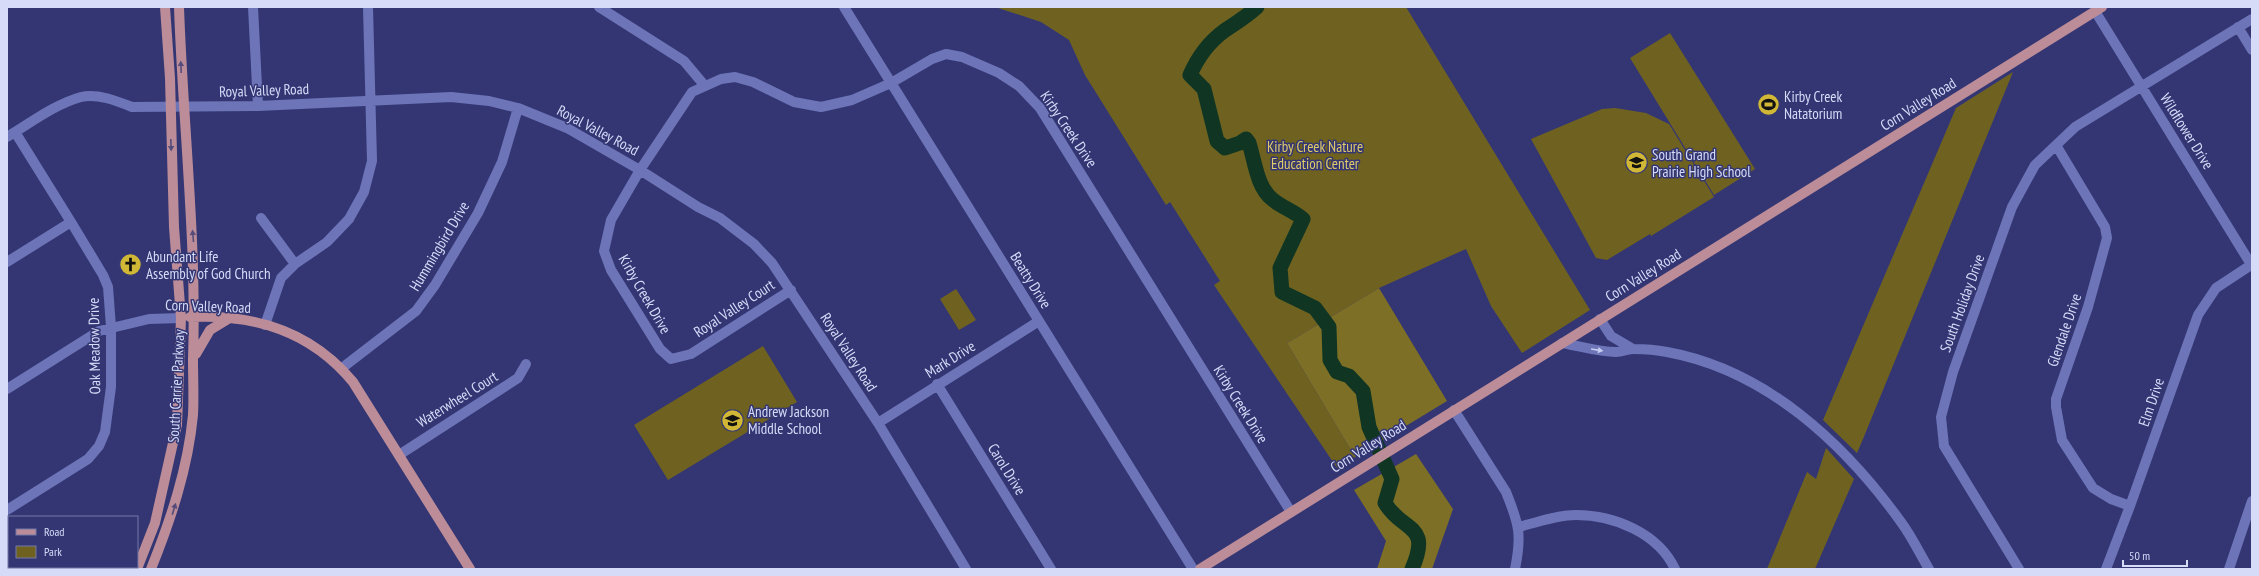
<svg xmlns="http://www.w3.org/2000/svg" width="2259" height="576" viewBox="0 0 2259 576" font-family="'PT Sans Narrow',sans-serif">
	<style>
		.green { fill: #6f6220 }
		.forest { fill: #7d6f26 }
		.lines { fill: none; stroke-linecap: round; stroke-linejoin: round }
		.river { stroke: #103623; stroke-width: 15 }
		.minor { stroke: #6d74b7; stroke-width: 10 }
		.major { stroke: #bc8d98; stroke-width: 10 }
		.oneway { fill: #554c7c }
		.oneway2 { fill: #c6ccee }
		.labels { text-anchor: middle; dominant-baseline: central; stroke-width: 3; stroke-linejoin: round; paint-order: stroke }
		.street-label { font-size: 15px; fill: #d6dbf8; stroke: #333673 }
		.poi-label { font-size: 15px; fill: #d6dbf8; stroke: #333673; text-anchor: start }
		.park-label { font-size: 15px; fill: #e1cc68; stroke: #333673 }
	</style>
	<rect width="100%" height="100%" fill="#333673"/>
	<!-- green -->
	<path class="green" d="M995,7h411l184,303 -68,43 -31,-47 -25,-57 -87,39 -92,55 68,114 -18,11 -123,-183 6,-4 -50,-79 -4,3 -81,-130 -16,-35 -28,-18z
		M1670,33l85,136 -41,26 -84,-137z
		M2013,72l-150,367 -6,14 -34,-33 133,-312z
		M1615,108l31,5 23,11 45,73 -63,39 -1,-2 -43,26 -11,-2 -65,-119 71,-30z
		M956,289l20,31 -17,10 -19,-31z
		M763,346l34,56 -129,78 -34,-55z
		M1826,448l28,31 -39,90h-48l40,-97 9,7z"/>
	<!-- forest -->
	<path class="forest" d="M1379,288l68,113 -92,56 -68,-114z
		M1416,454l37,55 -21,60h-55l9,-28 -32,-51z"/>
	<g class="lines">
		<!-- river -->
		<path class="river" d="M1257,7c-11,10 -21,16 -33,24 -15,11 -27,28 -34,44l14,14 13,52 8,7 15,-5 6,-4 3,4c6,19 8,44 23,56 9,8 22,12 31,20l-23,49 2,24 33,16 14,19 1,33 7,12 12,4 14,15 6,36 23,52 -7,24c18,30 47,20 27,66"/>
		<!-- minor -->
		<path class="minor" d="M253,7l5,99
			M599,7l85,54 21,25
			M844,7l349,562
			M2095,11l157,255
			M2238,27l14,23
			M7,137c22,-13 48,-33 74,-40 16,-4 36,4 51,10l126,-1 193,-9 38,4 29,7 49,20 73,42 58,37 22,11 34,26 18,19 106,160 88,146
			M2056,145l49,82 2,11 -19,69 -32,92v8l6,33 31,48 18,11 19,7
			M261,218l34,46
			M7,262l64,-40
			M791,290l-100,64 -20,5 -11,-10 -49,-79 -7,-19 7,-31 29,-50 52,-78 29,-13 14,-2 18,5 41,20 27,5 31,-7 39,-17 41,-24 14,-5 16,3 37,16 20,13 21,22 251,404
			M1600,319l11,17 22,13
			M265,325l16,-47 14,-14 32,-22 22,-23 15,-27 8,-31 -4,-154
			M1562,343c18,3 36,9 54,9 6,0 12,-3 18,-3 10,0 23,1 33,3 99,18 177,91 234,170 11,15 19,32 28,47
			M342,368l74,-57 19,-26 43,-72 24,-51 16,-54
			M937,384l114,185
			M7,389l92,-58 50,-12 32,-1
			M1454,410l52,82c13,32 16,43 9,77
			M878,423l161,-102
			M399,455l119,-77 8,-14
			M7,510l81,-51 11,-13 6,-14 6,-45v-60l-3,-40 -5,-12 -32,-53 -56,-90
			M1519,527c18,-5 39,-12 57,-12 38,0 82,18 99,54
			M2019,569l-75,-123 -3,-29 12,-45 59,-165 23,-42 40,-38 177,-108
			M2106,569l24,-63 68,-191 18,-27 35,-23
			M2229,569l23,-68"/>
		<!-- major -->
		<path class="major" d="M190,317c65,-3 121,14 163,65l117,187
			M196,354l14,-24 18,-11
			M137,569l18,-46 22,-98 4,-107 -7,-91 -4,-149 -5,-71
			M151,569c20,-50 37,-101 42,-154 1,-18 0,-37 0,-55 4,-118 -10,-235 -14,-353
			M1200,569l902,-562"/>
	</g>
	<!-- one-way arrows -->
	<defs><path id="oneway-solid" d="M-6-.8H1V-3.2L6.5 0L1 3.2V.8H-6Z"/></defs>
	<g class="oneway">
		<use href="#oneway-solid" transform="translate(181 67) rotate(-92)"/>
		<use href="#oneway-solid" transform="translate(171 145) rotate(88)"/>
		<use href="#oneway-solid" transform="translate(193 236) rotate(-95)"/>
		<use href="#oneway-solid" transform="translate(174 509) rotate(-73)"/>
	</g>
	<use class="oneway2" href="#oneway-solid" transform="translate(1597 350) rotate(9)"/>
	<!-- icons -->
	<defs>
		<symbol id="stadium-disc" viewBox="-11 -11 22 22"><circle r="9.5" fill="#d0b736" stroke="#333673"/><path d="M0-5a6.5 5 0 1 0 0 10a6.5 5 0 1 0 0-10ZM-3.5-1.8h7v3.6h-7Z" fill="#111"/></symbol>
		<symbol id="school-disc" viewBox="-11 -11 22 22"><circle r="9.5" fill="#d0b736" stroke="#333673"/><path d="M0-5L7-2L0 1L-7-2ZM-4 1L0 2.5L4 1V4Q0 6-4 4Z" fill="#111"/></symbol>
		<symbol id="church-disc" viewBox="-11 -11 22 22"><circle r="9.5" fill="#d0b736" stroke="#333673"/><path d="M-1.2-6h2.4v3.5h3.3v2.4h-3.3V6h-2.4V-.1h-3.3v-2.4h3.3Z" fill="#111"/></symbol>
	</defs>
	<g fill-rule="evenodd">
		<use href="#stadium-disc" x="1756" y="92" width="25" height="25"/>
		<use href="#school-disc" x="1624" y="150" width="25" height="25"/>
		<use href="#church-disc" x="118" y="252" width="25" height="25"/>
		<use href="#school-disc" x="720" y="408" width="25" height="25"/>
	</g>
	<g class="labels">
		<!-- street labels -->
		<g class="street-label">
			<text transform="translate(264 90) rotate(-2)">Royal Valley Road</text>
			<text transform="translate(1918 104) rotate(-32)">Corn Valley Road</text>
			<text transform="translate(1069 129) rotate(56)">Kirby Creek Drive</text>
			<text transform="translate(598 130) rotate(28)">Royal Valley Road</text>
			<text transform="translate(2187 131) rotate(58)">Wildflower Drive</text>
			<text transform="translate(439 246) rotate(-59)">Hummingbird Drive</text>
			<text transform="translate(1643 275) rotate(-32)">Corn Valley Road</text>
			<text transform="translate(1031 280) rotate(58)">Beatty Drive</text>
			<text transform="translate(645 294) rotate(60)">Kirby Creek Drive</text>
			<text transform="translate(1962 303) rotate(-70)">South Holiday Drive</text>
			<text transform="translate(208 306) rotate(2)">Corn Valley Road</text>
			<text transform="translate(734 308) rotate(-33)">Royal Valley Court</text>
			<text transform="translate(2064 330) rotate(-71)">Glendale Drive</text>
			<text transform="translate(94 346) rotate(-91)">Oak Meadow Drive</text>
			<text transform="translate(849 352) rotate(57)">Royal Valley Road</text>
			<text transform="translate(950 359) rotate(-32)">Mark Drive</text>
			<text transform="translate(176 386) rotate(-87)">South Carrier Parkway</text>
			<text transform="translate(457 399) rotate(-32)">Waterwheel Court</text>
			<text transform="translate(2151 402) rotate(-71)">Elm Drive</text>
			<text transform="translate(1241 404) rotate(58)">Kirby Creek Drive</text>
			<text transform="translate(1368 446) rotate(-32)">Corn Valley Road</text>
			<text transform="translate(1007 469) rotate(58)">Carol Drive</text>
		</g>
		<!-- poi labels -->
		<g class="poi-label">
			<text x="1784" y="96">Kirby Creek<tspan x="1784" dy="17">Natatorium</tspan></text>
			<text x="1652" y="154">South Grand<tspan x="1652" dy="17">Prairie High School</tspan></text>
			<text x="146" y="256">Abundant Life<tspan x="146" dy="17">Assembly of God Church</tspan></text>
			<text x="748" y="411">Andrew Jackson<tspan x="748" dy="17">Middle School</tspan></text>
		</g>
		<!-- park labels -->
		<g class="park-label">
			<text x="1315" y="146">Kirby Creek Nature<tspan x="1315" dy="17">Education Center</tspan></text>
		</g>
	</g>
	<!-- border -->
	<rect width="2259" height="576" fill="none" stroke="#d6dbf8" stroke-width="16"/>
	<!-- legend -->
	<rect x="8" y="516" width="130" height="52" fill="#333673" stroke="#7478a8"/>
	<rect x="16" y="529" width="20" height="6" fill="#bc8d98" stroke="#7478a8"/>
	<text x="44" y="536" font-size="12" fill="#d6dbf8">Road</text>
	<rect x="16" y="546" width="20" height="12" fill="#6f6220" stroke="#7478a8"/>
	<text x="44" y="556" font-size="12" fill="#d6dbf8">Park</text>
	<!-- scale -->
	<path d="M2123 560v6h64v-6" fill="none" stroke="#d6dbf8" stroke-width="2"/>
	<text x="2129" y="560" font-size="12" fill="#d6dbf8" stroke="#333673" stroke-width="3" paint-order="stroke">50 m</text>
</svg>
